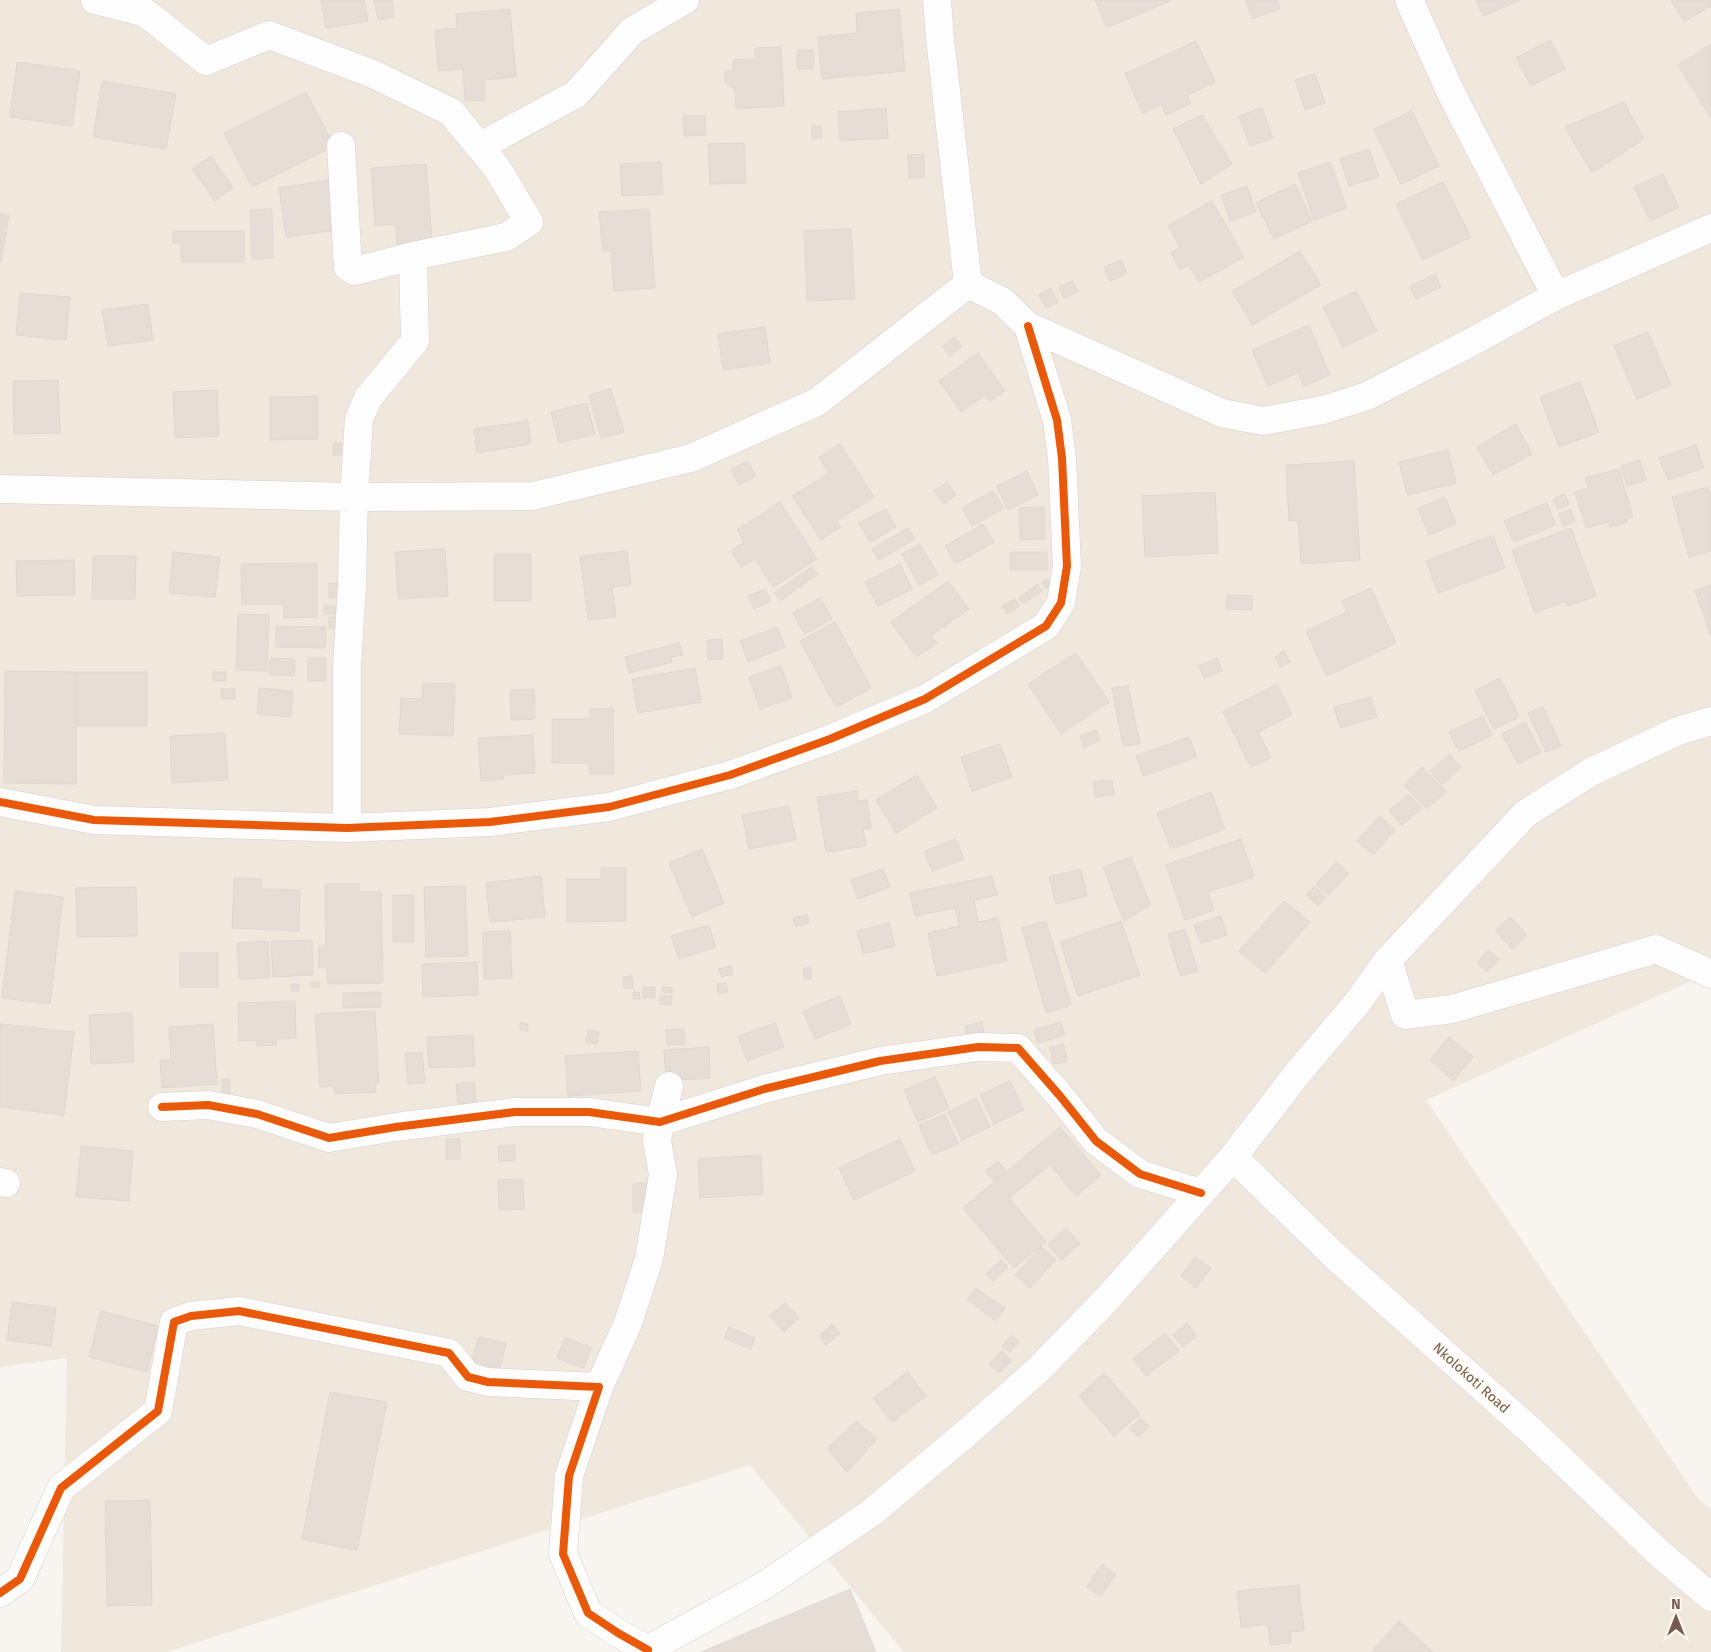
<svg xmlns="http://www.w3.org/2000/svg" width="1711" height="1652" viewBox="0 0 1711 1652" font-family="'Fira Sans',sans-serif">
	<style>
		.residential { fill: #f0e7dd }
		.building { fill: #e5ddd6; stroke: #e0d7d1 }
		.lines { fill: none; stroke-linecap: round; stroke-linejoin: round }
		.minor-casing { stroke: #d6d0ca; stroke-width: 29 }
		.secondary-casing { stroke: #d8d1cb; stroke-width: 29 }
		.minor { stroke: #fefdfd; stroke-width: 28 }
		.secondary { stroke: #fefdfd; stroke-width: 28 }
		.cycleway-casing { stroke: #fef9f1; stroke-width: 11 }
		.cycleway { stroke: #e8590c; stroke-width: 8 }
		.labels { text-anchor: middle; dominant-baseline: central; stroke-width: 4; stroke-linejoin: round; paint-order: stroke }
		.street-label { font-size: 14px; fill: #765c4f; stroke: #fef9f1 }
	</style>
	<rect width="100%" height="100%" fill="#f8f4ef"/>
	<!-- residential -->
	<path class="residential" d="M0,0h1711v972l-285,128 273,400 12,9v143h-807l-154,-187 -583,187h-106l6,-294 -67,9z"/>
	<!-- building -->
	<path class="building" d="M321,0h43l4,21 -42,7z
		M374,0h18l2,17 -16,3z
		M1095,0h77l-65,28z
		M1246,0h31l3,9 -28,10z
		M1476,0h44l-37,16z
		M1671,0h40v6l-27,16z
		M510,9l6,68 -32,3 1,20 -20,1 -2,-32 -25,2 -3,-41 22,-2 -1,-14z
		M899,9l6,62 -83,8 -4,-42 39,-4 -1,-20z
		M1550,40l15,29 -34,17 -15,-28z
		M1196,41l19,41 -28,13 4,8 -25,12 -5,-11 -18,9 -18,-39z
		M1711,44v74l-33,-53z
		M781,47l3,59 -48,3 -1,-20 -10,-5v-13h8v-11l22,-1v-11z
		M797,50h16l1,19h-17z
		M17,62l63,9 -8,55 -62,-9z
		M1315,74l10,29 -20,7 -10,-30z
		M102,81l74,13 -10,55 -73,-12z
		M306,92l28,54 -82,41 -28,-54z
		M1624,102l20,37 -52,34 -27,-46z
		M886,108l2,30 -48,3 -2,-29z
		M1262,108l11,30 -23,8 -11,-30z
		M1412,111l27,55 -38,18 -27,-55z
		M1202,115l30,49 -31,20 -28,-55z
		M683,116h22l1,19 -22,1z
		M812,126h9l1,12h-10z
		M744,143l2,40 -36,1 -2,-40z
		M1369,149l10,28 -30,9 -9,-27z
		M924,154v23l-15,1 -1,-23z
		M211,156l22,32 -18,13 -23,-32z
		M661,162l2,32 -41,2 -2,-32z
		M1330,162l17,46 -33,12 -16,-47z
		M426,164l6,78 -35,3 -1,-21 -21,2 -4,-58z
		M1663,174l16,33 -29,14 -16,-34z
		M338,179l7,50 -59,8 -7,-49z
		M1443,182l28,55 -48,23 -27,-56z
		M1295,184l17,37 -38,18 -18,-36z
		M1247,186l9,26 -26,9 -9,-26z
		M1212,201l32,56 -45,25 -10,-17 -9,5 -9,-17 9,-6 -12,-21z
		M272,209l1,49 -21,1 -2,-49z
		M649,209l6,79 -41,3 -3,-40h-8l-4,-39z
		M0,213l9,2 -8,47h-1z
		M851,229l4,70 -48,2 -3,-70z
		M173,231h71v31h-63v-19h-8z
		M1300,251l21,34 -69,40 -20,-34z
		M1121,260l6,13 -17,8 -6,-14z
		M1435,274l6,13 -25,12 -6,-12z
		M1073,281l5,11 -14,6 -5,-11z
		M1050,288l8,14 -12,6 -7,-13z
		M1356,291l21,40 -34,16 -20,-40z
		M20,293l50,4 -4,43 -50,-5z
		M148,304l5,36 -45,6 -6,-36z
		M1309,325l21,50 -26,11 -6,-13 -30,13 -16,-36z
		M765,327l5,36 -47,7 -5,-36z
		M1648,332l23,53 -34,14 -23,-53z
		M954,337l8,9 -12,10 -8,-9z
		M978,353l27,38 -15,11 -5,-7 -24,17 -22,-31z
		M58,380l2,53 -46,1 -1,-53z
		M1580,382l19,50 -40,15 -19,-50z
		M611,389l13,43 -23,6 -12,-43z
		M217,390l2,46 -44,2 -2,-46z
		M318,396v43l-48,1v-43z
		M587,403l8,31 -36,9 -8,-31z
		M528,421l3,23 -54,9 -3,-24z
		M1516,424l16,30 -39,21 -16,-28z
		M333,443h13l1,12h-14z
		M840,444l34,53 -37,24 4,6 -20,13 -29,-44 37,-23 -10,-16z
		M1696,445l8,23 -36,12 -9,-22z
		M1448,450l8,33 -49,12 -8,-33z
		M1640,460l6,20 -19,6 -6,-20z
		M748,461l8,15 -17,9 -8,-15z
		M1354,461l6,99 -59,4 -3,-43h-9l-3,-56z
		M1619,469l14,48 -6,1v4l-17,5 -1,-5 -23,6 -11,-36 13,-4 -3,-10z
		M1027,471l11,24 -30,15 -11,-24z
		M947,482l9,13 -12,9 -10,-13z
		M1708,487l3,11v53l-22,6 -17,-60z
		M993,491l11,17 -32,18 -10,-18z
		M1215,492l3,61 -73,4 -3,-61z
		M1565,494l4,11 -11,4 -5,-10z
		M1445,497l11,27 -27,11 -11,-27z
		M780,502l37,57 -44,28 -18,-28 -14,8 -10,-16 13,-9 -7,-12z
		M1547,503l9,22 -42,17 -10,-21z
		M1044,507l1,32 -25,1 -1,-32z
		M886,509l10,18 -26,15 -11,-19z
		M1571,509l4,12 -12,5 -4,-12z
		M983,524l11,18 -39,22 -10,-18z
		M908,528l7,11 -36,21 -7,-11z
		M1571,528l25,68 -28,10 -2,-5 -31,12 -23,-63z
		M1493,535l12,33 -67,25 -12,-32z
		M920,544l18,31 -19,10 -17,-31z
		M445,549l3,47 -50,3 -3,-47z
		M627,551l4,34 -19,2 4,30 -28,3 -8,-64z
		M173,552l47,5 -5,40 -46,-4z
		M1010,552h37v18h-37z
		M494,554h37v47h-37z
		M93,556h43l-1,43h-43z
		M74,560l1,35 -58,1 -1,-35z
		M317,563v54l-33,1v-14h-42l-1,-40z
		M900,564l12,25 -34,17 -13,-24z
		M812,567l6,7 -38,27 -6,-8z
		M1048,579l4,6 -6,4 -4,-7z
		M948,581l21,28 -38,27 6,7 -21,14 -25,-35z
		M329,583h9v15h-9z
		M1037,584l5,7 -19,13 -4,-6z
		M1711,585v52l-16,-47z
		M1371,588l25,55 -69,33 -21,-45 41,-19 -5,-11z
		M765,589l6,12 -17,8 -6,-13z
		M1227,595l25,1v14l-26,-1z
		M820,598l12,21 -27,15 -12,-21z
		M1015,599l5,7 -13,8 -5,-8z
		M324,606h11v8h-11z
		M238,614l31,1 -2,56 -31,-1z
		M329,617h12v12h-12z
		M835,622l36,66 -35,19 -36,-66z
		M276,626l50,1 -1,21 -49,-1z
		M778,627l7,20 -37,15 -8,-21z
		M722,639l1,20 -15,1 -1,-20z
		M679,643l4,12 -12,2 1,5 -43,11 -4,-16z
		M1284,651l6,11 -9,5 -6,-10z
		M1076,653l33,49 -48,32 -33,-50z
		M270,658l25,1 -1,17 -25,-2z
		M308,658h18v23h-18z
		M1218,658l4,13 -18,7 -5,-12z
		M781,666l11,32 -32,11 -11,-32z
		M695,668l6,34 -63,11 -6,-34z
		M5,671l71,1v112l-72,-1z
		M76,672h71v54h-71z
		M213,672h13v9h-13z
		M1500,678l19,39 -25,12 -19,-38z
		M423,683l32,1 -2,52 -54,-2 2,-36 21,1z
		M1277,684l15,31 -34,17 13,25 -20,10 -28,-55z
		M1128,686l12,58 -17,2 -11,-58z
		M259,688l34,3 -2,26 -34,-3z
		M221,689h14v10l-14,-1z
		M534,689l1,30 -24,1 -1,-30z
		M1371,697l6,20 -37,11 -6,-21z
		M1543,707l18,39 -15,6 -18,-39z
		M613,708l1,66h-25v-11h-37v-44h38v-10z
		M1483,716l9,19 -33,16 -10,-19z
		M1525,722l16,30 -23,12 -16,-30z
		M1096,730l4,10 -16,8 -4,-12z
		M225,733l3,47 -56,3 -2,-47z
		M533,735l2,38 -32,2 1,4 -23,2 -3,-43z
		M1189,737l8,20 -54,19 -7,-20z
		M1000,744l12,33 -40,14 -11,-34z
		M1449,754l12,13 -19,18 -12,-14z
		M1422,767l24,25 -19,17 -23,-24z
		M917,775l20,33 -41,25 -20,-33z
		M1112,780l2,15 -19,2 -2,-15z
		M857,791l1,10 9,-1 4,28 -8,1 3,17 -40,6 -9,-55z
		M1211,792l14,37 -54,20 -14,-36z
		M1409,794l13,14 -20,17 -13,-14z
		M789,806l7,34 -47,9 -7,-34z
		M1380,816l15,14 -22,25 -16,-14z
		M956,839l8,20 -32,12 -8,-20z
		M1241,839l13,38 -46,15 6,18 -29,10 -19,-55z
		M702,849l22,54 -32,14 -23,-54z
		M1131,857l19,48 -26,16 -21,-54z
		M1337,862l12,12 -21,21 -12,-11z
		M601,868h25v53l-59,1v-43h34z
		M883,869l7,18 -32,12 -7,-19z
		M1081,869l6,27 -31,8 -7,-27z
		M541,876l4,41 -55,5 -4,-39z
		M992,876l5,19 -23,5 4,22 20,-4 9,43 -70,15 -9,-43 32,-7 -5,-18 -40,8 -5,-23z
		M234,878l28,1 -1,10 39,1 -1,41 -67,-3z
		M325,884h34v8h22l2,91 -55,1 -1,-16h-8v-22h7z
		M465,886l3,70 -42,1 -2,-70z
		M1315,886l11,11 -8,9 -12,-11z
		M136,887l1,49 -60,1 -1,-49z
		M15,891l48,6 -13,107 -48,-6z
		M393,895h21v47h-21z
		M1284,901l26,21 -45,51 -26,-22z
		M807,915l2,8 -14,3 -2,-8z
		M1221,916l6,19 -26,8 -7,-18z
		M1510,917l17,18 -15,14 -17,-18z
		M1046,921l25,84 -25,8 -24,-85z
		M1121,921l19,54 -62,21 -18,-54z
		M889,923l6,23 -32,8 -6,-23z
		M709,925l7,22 -37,12 -8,-23z
		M1185,929l13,42 -18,5 -12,-42z
		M510,931l2,47 -28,1 -1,-47z
		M312,940l1,35 -40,2 -2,-36z
		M268,941l2,37 -31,1 -2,-36z
		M1489,950l10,9 -12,13 -10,-9z
		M180,953h38v34h-38z
		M477,962l1,33 -55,2 -1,-33z
		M731,966l2,8 -12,3 -2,-8z
		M804,968h7v11h-7z
		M632,976l1,12h-10v-11z
		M311,982h8v5h-8z
		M726,983l2,9 -10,2 -1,-10z
		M291,984h8v7h-8z
		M643,987h12v11h-12z
		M663,987l9,1v5l-10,-1z
		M381,992v15l-38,1v-15z
		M633,992h6l1,7h-7z
		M660,996h12l-1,9 -11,-1z
		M840,996l11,28 -36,15 -12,-28z
		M295,1001l1,37 -20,1v6l-19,1v-6l-18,1 -1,-38z
		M375,1011l4,72h-4l1,9 -41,2 -1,-8 -14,1 -5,-73z
		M132,1013l2,49 -43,2 -2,-49z
		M982,1022l2,10 -17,3 -2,-9z
		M1061,1022l4,13 -27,8 -4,-13z
		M520,1023l8,1v7l-8,-1z
		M775,1023l9,24 -37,14 -9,-25z
		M0,1024l74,8 -10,83 -64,-8z
		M213,1024l4,60 -55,4 -2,-28h11l-2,-33z
		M684,1029l1,15 -18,1 -1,-15z
		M588,1030l11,2 -2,12 -11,-2z
		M473,1035l2,31 -46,2 -2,-31z
		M1449,1037l24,20 -20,24 -23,-21z
		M1064,1045l3,17 -14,2 -3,-17z
		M709,1047l1,31 -44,3 -2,-31z
		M638,1051l3,40 -73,5 -3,-40z
		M422,1052l3,31 -17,1 -3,-31z
		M935,1077l14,31 -31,14 -14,-32z
		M222,1079h8v15h-8z
		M1010,1081l14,29 -30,14 -14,-29z
		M474,1082l2,20 -18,2 -2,-20z
		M976,1098l14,29 -28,13 -14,-28z
		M945,1114l13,30 -26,11 -13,-30z
		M1060,1127l41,48 -25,21 -26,-31 -41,33 37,44 -32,26 -51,-60z
		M446,1139h14v20h-14z
		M900,1139l15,32 -61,29 -15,-32z
		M515,1145v16h-16l-1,-15z
		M81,1146l52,5 -4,50 -53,-4z
		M761,1155l2,39 -63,4 -2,-39z
		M998,1161l9,11 -13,9 -8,-10z
		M523,1179l1,30 -25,1 -1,-30z
		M649,1183l1,29h-17v-28z
		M1066,1228l14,16 -19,16 -13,-16z
		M1041,1247l15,13 -26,28 -15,-13z
		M1195,1257l16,11 -15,20 -15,-12z
		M1001,1260l7,7 -15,14 -7,-7z
		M976,1288l29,20 -9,13 -29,-21z
		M12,1302l44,6 -5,38 -44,-6z
		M785,1303l14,15 -15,14 -14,-16z
		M101,1311l57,15 -11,46 -58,-15z
		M1187,1323l10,13 -14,11 -10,-12z
		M832,1324l8,9 -14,12 -7,-9z
		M729,1327l26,11 -4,11 -27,-11z
		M1165,1333l14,18 -33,25 -13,-17z
		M1012,1335l7,7 -10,11 -7,-7z
		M478,1337l28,6 -6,26 -28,-7z
		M565,1338l26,9 -7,21 -27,-10z
		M1002,1351l10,10 -13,12 -10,-9z
		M908,1372l18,24 -34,26 -19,-24z
		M1104,1373l36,41 -26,22 -35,-40z
		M330,1392l57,10 -30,148 -55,-11z
		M1140,1418l9,8 -10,11 -9,-8z
		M857,1421l20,18 -30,33 -20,-24z
		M150,1500l2,105 -45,1 -2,-105z
		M1102,1564l14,10 -15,22 -14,-9z
		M1299,1585l5,45 -14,2 1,11 -21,2 -2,-21 -27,3 -4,-36z
		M850,1589l26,63h-175z
		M1399,1621l34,31h-62z"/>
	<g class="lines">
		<defs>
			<path id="minor" d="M95,0l51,13 60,48 63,-26 104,39 78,38 46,56 32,54 -23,15 -93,19 -58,15 -7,-4 -7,-121
				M937,0l3,38 28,246
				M1409,0l43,95 104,201
				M479,147l97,-53 56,-63 53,-31
				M968,284l34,17 26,25 194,87 41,8 60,-11 44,-14 97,-50 92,-50 155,-68
				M0,489l354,8 179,-1 158,-38 126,-56 151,-118
				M0,802l94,18 253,8 143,-6 119,-15 121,-32 100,-36 95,-40 121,-73 15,-23 6,-37 -5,-108 -5,-38 -29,-94
				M347,828v-163l5,-80 2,-88 5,-78 9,-21 47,-57 -2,-85
				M1388,960l17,55 47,-6 204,-60 55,25
				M162,1107l46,-2 49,9 72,24 67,-11 119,-15h74l71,10 104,-33 116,-28 98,-14 40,1 42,48 36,45 44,33 61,19
				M0,1182l6,1
				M599,1387l29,-64 21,-64 14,-84 -6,-34 3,-19 9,-36
				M0,1593l20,-14 41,-91 97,-77 16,-89 17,-6 48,-5 210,42 19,24 20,5 111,5 -30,89 -6,78 25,59 30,20 30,17"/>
			<path id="secondary" d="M1233,1157l103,100 192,171 131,125 52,44
				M643,1652l122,-67 106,-72 99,-83 69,-61 68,-70 126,-142 64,-83 60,-71 31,-43 137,-146 66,-42 87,-41 33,-10"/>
		</defs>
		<!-- minor casing -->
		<use href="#minor" class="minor-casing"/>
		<!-- secondary casing -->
		<use href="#secondary" class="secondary-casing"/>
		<!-- minor -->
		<use href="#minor" class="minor"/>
		<!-- secondary -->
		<use href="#secondary" class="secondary"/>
		<defs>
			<path id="cycleway" d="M0,802l94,18 253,8 143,-6 119,-15 121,-32 100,-36 95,-40 121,-73 15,-23 6,-37 -5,-108 -5,-38 -29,-94
				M162,1107l46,-2 49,9 72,24 67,-11 119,-15h74l71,10 104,-33 116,-28 98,-14 40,1 42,48 36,45 44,33 61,19
				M0,1593l20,-14 41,-91 97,-77 16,-89 17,-6 48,-5 210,42 19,24 20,5 111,5 -30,89 -6,78 25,59 30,20 30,17"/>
		</defs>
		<!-- cycleway casing -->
		<use href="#cycleway" class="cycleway-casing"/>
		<!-- cycleway -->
		<use href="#cycleway" class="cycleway"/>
	</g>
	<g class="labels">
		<!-- street labels -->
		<g class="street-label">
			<text transform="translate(1471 1378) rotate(42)">Nkolokoti Road</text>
		</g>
	</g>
	<!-- north arrow -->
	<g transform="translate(1676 1617)" stroke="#fef9f1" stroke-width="4" paint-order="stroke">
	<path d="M0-4L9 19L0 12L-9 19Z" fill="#765c4f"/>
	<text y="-8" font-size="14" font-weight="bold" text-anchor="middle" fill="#765c4f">N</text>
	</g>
</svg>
